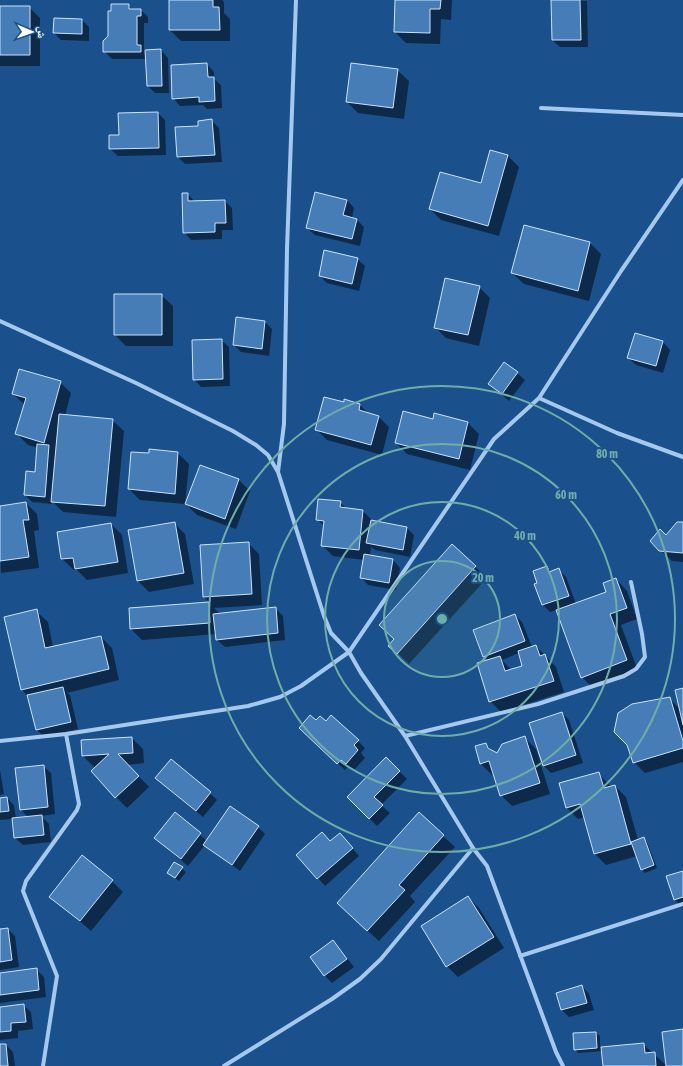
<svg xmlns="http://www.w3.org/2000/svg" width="683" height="1066" viewBox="0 0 683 1066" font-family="'Asap Condensed','Noto Naskh Arabic',sans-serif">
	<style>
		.shadow { fill: #0007; fill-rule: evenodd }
		.building { fill: #477db6; stroke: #cbe2fa }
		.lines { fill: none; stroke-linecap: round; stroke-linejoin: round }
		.street { stroke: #a5c9ee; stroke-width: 4 }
		.ring { fill: none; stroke: #6fada8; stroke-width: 2 }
		.centre { fill: #6fada8; stroke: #1a508c; stroke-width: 2 }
		.ring-label { font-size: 12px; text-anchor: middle; font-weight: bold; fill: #6fada8; stroke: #1a508c; stroke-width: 4; stroke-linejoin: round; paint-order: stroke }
	</style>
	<rect width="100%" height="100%" fill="#1a508c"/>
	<!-- shadow -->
	<path class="shadow" d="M170,0h52l2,2v11l6,6v22h-49l-11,-11z
		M396,0h56l-1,20 -10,-1 -1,25 -34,-1 -11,-11z
		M552,0l35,1 1,46h-28l-8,-7z
		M128,5l5,5h8l7,7v6h-4v26l2,2 15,-1 7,8 1,35h-14l-7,-7 -1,-27h-35l-8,-8z
		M0,7h29l11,11v48h-40z
		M82,20l7,7v14l-28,-1 -7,-7z
		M207,64l7,8v7l7,6 1,23 -15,1 -4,-4 -23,1 -7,-8z
		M397,70l12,11 -5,38 -46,-6 -11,-11z
		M158,113l7,7 1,35 -48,1 -8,-7 10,-13z
		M212,121l7,7 3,34 -37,2 -7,-7 21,-30z
		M508,156l11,11 -20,69 -58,-16 -11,-11 51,-25z
		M188,194l7,8 30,-1 7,7 1,22h-11v9l-31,1 -7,-8z
		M347,200l7,8 -2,10 5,2 7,7 -4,19 -45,-11 -8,-7z
		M590,243l11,11 -12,47 -65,-17 -12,-11z
		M357,259l8,7 -6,25 -32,-8 -7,-7z
		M479,287l11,11 -11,48 -33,-8 -11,-11z
		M161,295l12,11v40h-47l-11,-11z
		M265,322l7,7 -3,27 -28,-4 -7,-7z
		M635,334l28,8 7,8 -7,23 -27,-8 -8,-7z
		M221,340l8,7 1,39 -29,1 -7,-8z
		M517,373l8,7 -16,21 -20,-17z
		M60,382l11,11 -6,23 47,4 12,11 -8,86 -53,-5 -11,-11v3l-20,-2 -7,-7 11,-22 2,-25 -10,-3 -11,-11 8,-29 -12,-11z
		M344,404l16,1 9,9 9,2 11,11 -7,28 -55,-15 -11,-11z
		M434,420l34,3 11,11 -9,36 -63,-16 -11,-11z
		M178,453l11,11 -4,40 -45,-4 -11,-11z
		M200,466l39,14 11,11 -14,38 -39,-14 -11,-11z
		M340,502l7,7 16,2 10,10 34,7 7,7 -4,22 -35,-7 -4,-3 -1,9 23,4 7,8 -4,22 -28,-5 -7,-8 3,-17 -31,-4 -11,-11 2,-19 -7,-7z
		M26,503l11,11 2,16 -5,1 5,37 -38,5 -1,-66z
		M174,523l11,11 9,50 -45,8 -11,-11z
		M683,523v39l-11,-1 -21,-20 16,-5z
		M111,524l11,11 6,38 -41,7 -10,-10h-3l-12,-11 -4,-26z
		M248,543l11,11 3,51 -48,3 6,6 55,-6 8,8 2,24 -60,7 -8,-7v-6l-75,6 -11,-11 -1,-20 80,-6 -6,-6 -3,-51z
		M452,545l35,33 -78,86 -19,-18 5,-6 -15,-15z
		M546,567l6,5 7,-2 7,7 10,27 31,-12 9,-13 11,12 10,28 -16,6 17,46 -45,17 -11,-11 -25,-67 -7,2 -7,-7 -8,-21 3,-1z
		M36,611l12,11 5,25 48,-10 11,11 7,32 -52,13 3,2 8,34 -34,8 -7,-7 -8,-33 -7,-7z
		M515,615l7,7 10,25 4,-1 20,21 8,25 -63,20 -11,-11 -1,-40 -5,-5zM519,653l4,14 -12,3 -9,-10z
		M683,689v73l-38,11 -11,-11 35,-64 11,11z
		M562,713l7,7 14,43 -32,10 -7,-7z
		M316,721l10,2 32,18 7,7 -4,5 4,5 -11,12 -5,-4 -4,4 -38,-35z
		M132,738l11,11 1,14 -16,2 21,22 -22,21 -11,-11 -19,-30h-3l-11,-11z
		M525,738l11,11 14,45 -38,12 -11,-11 -7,-21 -2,1 -11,-11 -5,-17 10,-3 10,10z
		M386,758l21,21 -26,26 9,8 -13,13 -29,-29z
		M43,766l8,7 4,41 -14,2 8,8 2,18 -28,3 -8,-7 -2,-19 -13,1v-21l7,-1 7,7 2,14 13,-1 -8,-8z
		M0,770l4,24 -4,1z
		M599,774l12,13 4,-1 11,11 12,43 6,-2 3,4 10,26 -12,5 -4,-4 -4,-13 -31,9 -11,-11 -10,-37 -7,2 -11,-11z
		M164,785l46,8 7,7 -14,17z
		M175,813l32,28 51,-14 7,7 -25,37 -35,-26 -17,21 -33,-28z
		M419,814l36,33 -45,49 5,6 -36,39 -30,-27z
		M330,842h17l12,14 -34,30 -27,-31z
		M175,863l11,9 -7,9 -11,-8z
		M683,872v36l-8,-8 -8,-23z
		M112,881l11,11 -32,39 -40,-35z
		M468,897l11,11 25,40 -46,29 -11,-11 -25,-40z
		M8,929l7,7 4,31 -19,3v-40z
		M333,941l21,26 -22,16 -8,-8z
		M36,969l8,8 2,20 -46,6v-29z
		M582,986l7,8 5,16 -25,7 -7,-7 -5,-17z
		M23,1005l8,7 2,17 -15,2v7l-18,2v-32z
		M596,1033l4,3v12l43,-4 24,22h-63l-2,-15 -24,2 -3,-4z
		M0,1045h6l7,7 2,14h-15z"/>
	<!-- building -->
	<path class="building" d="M169,0h44v7h6l1,23h-51z
		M395,0h46l-1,9h-10v24l-36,-1z
		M551,0h29l1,40h-29z
		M111,4h18v5h12v7h-4v29h4v7h-38v-11l5,-5v-25h3z
		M0,6h30v49h-30z
		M54,18l28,1v15l-29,-1z
		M161,49l1,37h-15l-2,-36z
		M207,63l1,14h6l1,24 -16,1v-5l-27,2 -1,-34z
		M351,63l47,6 -5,39 -47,-6z
		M158,112l1,36 -50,1v-14h10l-1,-22z
		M212,119l3,36 -38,2 -2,-30 23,-1v-5z
		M490,150l18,5 -20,71 -59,-17 11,-37 41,11z
		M315,192l32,8 -4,15 14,4 -5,20 -46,-11z
		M182,193h6v8l37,-1 1,23h-11v9l-32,1z
		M524,225l66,17 -12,49 -67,-18z
		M324,250l34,8 -6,26 -33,-8z
		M445,278l35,8 -12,49 -34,-7z
		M114,294h48v41h-48z
		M236,317l29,4 -3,28 -29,-4z
		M635,333l28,8 -7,25 -29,-8z
		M222,339l1,40 -30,1 -1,-40z
		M504,362l14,10 -16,22 -14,-10z
		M19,369l42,12 -17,62 -29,-9 11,-36 -14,-4z
		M324,397l20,5v-3l16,5 -1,6 20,6 -8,29 -56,-15z
		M403,411l30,8 1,-6 34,9 -9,37 -64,-16z
		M59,414l54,5 -8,87 -54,-4z
		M37,444l12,1 -4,52 -21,-2 2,-24 9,1z
		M149,449l29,3 -3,42 -47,-5 3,-37 18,1z
		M200,465l39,14 -14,40 -40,-15z
		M318,499l23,2 -1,6 23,3 -4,40 -38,-4 3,-25 -8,-1z
		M26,502l3,18h-6l6,37 -29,4v-55z
		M371,520l36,7 -4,23 -37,-7z
		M175,522l9,51 -47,8 -9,-51z
		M677,522h6v31l-24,-2 -9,-10 10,-12 6,6z
		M111,523l7,39 -43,7 -2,-11 -12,1 -4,-27z
		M249,542l3,52 -49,3 -3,-52z
		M452,544l24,22 -79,88 -9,-8 6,-7 -15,-14z
		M364,554l29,5 -4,24 -29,-5z
		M547,566l2,6 10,-4 10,28 -27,9 -8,-21 3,-1 -4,-12z
		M616,578l11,30 -17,6 17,46 -46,18 -25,-68 50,-18 -3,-9z
		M209,602l1,21 -80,6 -1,-21z
		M276,607l2,26 -62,7 -3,-26z
		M37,609l8,39 56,-12 8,33 -88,21 -17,-73z
		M515,614l10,27 -42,16 -10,-27z
		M536,645l4,11 5,-2 9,27 -65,21 -12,-39 23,-7 5,15 17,-5 -4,-15z
		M63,687l8,35 -35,8 -9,-35z
		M683,688v37l-8,-35z
		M670,697l13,44v7l-50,15 -6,-18 -13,-13 4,-19 14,-9z
		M562,712l14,43 -33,11 -14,-43z
		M310,715l6,5 4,-4 6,5 5,-6 28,25 -5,5 4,5 -12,14 -5,-4 -4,4 -38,-36z
		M525,736l15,47 -40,13 -11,-35 -9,3 -5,-18 11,-3 2,5 9,5 5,-9z
		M132,737l1,16 -15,1 21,22 -24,22 -24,-27 18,-17 -27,2 -1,-16z
		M386,757l14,14 -26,26 9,8 -14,14 -22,-22z
		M171,759l40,33 -15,19 -41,-33z
		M44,765l4,42 -28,3 -5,-42z
		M599,772l5,16 11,-3 16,59 -37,10 -14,-50 -14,4 -7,-25z
		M7,797l2,14 -9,1v-14z
		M230,806l29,20 -27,39 -29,-20z
		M175,812l26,21 -20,26 -27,-21z
		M419,812l25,23 -45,50 6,5 -38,41 -30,-28z
		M42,815l2,20 -30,3 -2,-20z
		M322,832l8,9 10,-8 13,15 -36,31 -21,-24z
		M644,837l10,28 -13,5 -10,-28z
		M82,855l31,25 -33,41 -31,-24z
		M174,862l9,5 -8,11 -8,-5z
		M683,871v26l-9,3 -8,-24z
		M468,896l26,41 -48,30 -25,-41z
		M8,928l4,32 -12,2v-33z
		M333,940l14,19 -23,17 -14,-19z
		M37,968l2,22 -39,5v-22z
		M582,985l5,18 -26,7 -5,-17z
		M24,1004l2,18 -15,1v8l-11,1v-25z
		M683,1029v37h-17l-4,-34z
		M596,1032l1,16 -23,2 -1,-17z
		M644,1043l1,10 10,-1 1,14h-53l-2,-19z
		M0,1044h6l2,22h-8z"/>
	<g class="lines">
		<!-- street -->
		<path class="street" d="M541,108l142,7
			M0,321l136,62 97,48 23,14 12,10 10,17 46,144 7,17 18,19 12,21 44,63 68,112 14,18 69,186 7,14
			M539,398l78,35 66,24
			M278,472l6,-48 3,-175 9,-249
			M405,736l133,-32 86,-28 12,-7 9,-12 -3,-23 -11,-52
			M0,741l66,-7 182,-28 32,-9 21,-11 48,-34 145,-213 45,-41 82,-127 62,-91
			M520,956l163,-52
			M43,1066l14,-90 -34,-85 3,-10 51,-71 2,-6 -13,-70
			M224,1066l108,-67 28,-20 21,-20 92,-111"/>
	</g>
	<!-- distance rings -->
	<circle cx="442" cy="619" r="58" fill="#6fada8" fill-opacity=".12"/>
	<g class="ring">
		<circle cx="442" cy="619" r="58"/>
		<circle cx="442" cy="619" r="117"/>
		<circle cx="442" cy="619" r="175"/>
		<circle cx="442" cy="619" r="233"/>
	</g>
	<circle cx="442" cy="619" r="6" class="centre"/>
	<g class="ring-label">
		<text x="607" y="458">80 m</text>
		<text x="566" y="499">60 m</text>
		<text x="525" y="540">40 m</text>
		<text x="483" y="582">20 m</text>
	</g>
	<!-- north arrow -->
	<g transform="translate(32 32) rotate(92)" stroke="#1a508c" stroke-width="3" paint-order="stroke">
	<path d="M0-3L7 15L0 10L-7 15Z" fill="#ffffff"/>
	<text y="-6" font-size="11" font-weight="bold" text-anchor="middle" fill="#ffffff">ش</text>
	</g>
</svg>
